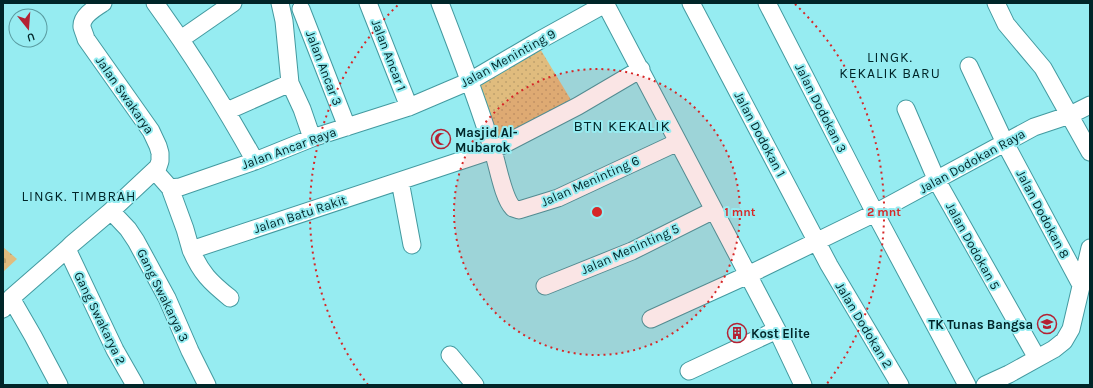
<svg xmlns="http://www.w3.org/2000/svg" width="1093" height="388" viewBox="0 0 1093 388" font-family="Karla,sans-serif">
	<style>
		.grass { fill: url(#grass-dots) }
		.cemetery { fill: url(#cemetery-stones) }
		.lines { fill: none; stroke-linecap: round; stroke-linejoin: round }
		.minor-casing { stroke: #439aa0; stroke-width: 19 }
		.minor { stroke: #fff; stroke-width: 17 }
		.ring { fill: none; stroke: #d62828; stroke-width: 2; stroke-dasharray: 2 4 }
		.labels { text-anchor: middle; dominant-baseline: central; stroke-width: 4; stroke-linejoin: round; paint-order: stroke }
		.street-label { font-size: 13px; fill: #002528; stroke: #96ecf1 }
		.poi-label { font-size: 13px; font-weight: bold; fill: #002528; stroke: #96ecf1; text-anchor: start }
		.neighbourhood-label { font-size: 14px; letter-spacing: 1px; fill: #002528; stroke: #96ecf1 }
		.quarter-label { font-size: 15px; letter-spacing: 1px; fill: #002528; stroke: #96ecf1 }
		.centre { fill: #d62828; stroke: #96ecf1; stroke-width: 2 }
		.ring-label { font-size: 12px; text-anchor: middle; font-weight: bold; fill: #d62828; stroke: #96ecf1; stroke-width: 4; stroke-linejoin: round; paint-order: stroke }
	</style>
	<defs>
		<pattern id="grass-dots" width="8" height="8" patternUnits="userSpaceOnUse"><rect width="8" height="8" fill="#e0bc7e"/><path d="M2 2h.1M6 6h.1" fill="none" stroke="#bea16d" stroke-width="1.8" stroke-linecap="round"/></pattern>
		<pattern id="cemetery-stones" width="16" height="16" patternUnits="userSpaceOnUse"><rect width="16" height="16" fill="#e0bc7e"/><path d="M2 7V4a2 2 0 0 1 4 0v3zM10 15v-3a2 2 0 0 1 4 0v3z" fill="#bea16d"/></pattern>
	</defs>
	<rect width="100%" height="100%" fill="#96ecf1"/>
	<!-- grass -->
	<path class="grass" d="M539,47l32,53 -74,44 -23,-59z"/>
	<!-- cemetery -->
	<path class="cemetery" d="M3,247l14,12 -14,13z"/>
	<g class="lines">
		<defs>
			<path id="minor" d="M155,3c37,51 70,104 100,158
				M280,3l4,18 6,62 12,26 10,29
				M368,3l41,104
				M440,3c19,49 38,98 53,148 5,15 10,47 20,57l6,2 39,-12 120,-56
				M605,3l109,207 63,120 26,55
				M691,3l138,262 71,120
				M767,3l108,210 92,172
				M996,3l10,21 37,44 47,84
				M301,9l46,118
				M181,39l52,-36
				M969,66l36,77 76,142
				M906,109l31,72 100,177
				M227,111l63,-28
				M155,171l15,17 15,41 6,21 302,-100 85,-44 63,-37
				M400,181l12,64
				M170,188l10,-1 75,-26 57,-23 97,-31 61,-26 70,-41 65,-36
				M111,211l17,18 8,12 31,57 23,53 17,34
				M67,249l48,101 20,35
				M191,250c10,23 19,32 39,48
				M545,286l87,-35 82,-41
				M11,298l22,38 26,49
				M3,309l8,-11 56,-49 5,-5 39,-33 47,-44 2,-6v-8l-2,-7 -7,-15 -65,-92c-1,-4 -3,-8 -4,-12 -1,-11 13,-19 21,-24
				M651,319l97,-44 127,-62 159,-86 36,-12 20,-10
				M450,355l25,30
				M689,371l88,-41
				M985,385l24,-11 45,-25 10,-8 7,-12 19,-81"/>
		</defs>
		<!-- minor casing -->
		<use href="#minor" class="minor-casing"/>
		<!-- minor -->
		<use href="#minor" class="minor"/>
	</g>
	<!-- distance rings -->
	<circle cx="597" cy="212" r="143" fill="#d62828" fill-opacity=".12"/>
	<g class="ring">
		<circle cx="597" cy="212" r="143"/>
		<path d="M368 385A287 287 0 0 1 399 4M795 4A287 287 0 0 1 826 385"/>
	</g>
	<!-- icons -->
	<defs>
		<symbol id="mosque-ring" viewBox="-11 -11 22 22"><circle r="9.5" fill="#96ecf1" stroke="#b42233" stroke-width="1.5"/><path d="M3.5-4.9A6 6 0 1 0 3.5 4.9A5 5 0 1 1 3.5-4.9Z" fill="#b42233"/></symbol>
		<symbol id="school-ring" viewBox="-11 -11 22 22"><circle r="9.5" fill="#96ecf1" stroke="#b42233" stroke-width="1.5"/><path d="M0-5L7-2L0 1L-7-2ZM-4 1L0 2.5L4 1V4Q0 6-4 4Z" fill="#b42233"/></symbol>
		<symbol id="building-ring" viewBox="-11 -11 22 22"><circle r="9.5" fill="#96ecf1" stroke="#b42233" stroke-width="1.5"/><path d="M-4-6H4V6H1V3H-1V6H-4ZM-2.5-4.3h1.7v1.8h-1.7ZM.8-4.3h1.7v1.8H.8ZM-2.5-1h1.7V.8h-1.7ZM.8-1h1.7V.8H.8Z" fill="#b42233"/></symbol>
	</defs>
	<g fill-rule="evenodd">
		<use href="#mosque-ring" x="430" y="128" width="22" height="22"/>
		<use href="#school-ring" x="1036" y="313" width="22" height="22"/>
		<use href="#building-ring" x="726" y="322" width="22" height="22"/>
	</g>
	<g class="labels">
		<!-- street labels -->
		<g class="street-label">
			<text transform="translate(389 55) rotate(69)">Jalan Ancar 1</text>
			<text transform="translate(508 58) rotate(-29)">Jalan Meninting 9</text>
			<text transform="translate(324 68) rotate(69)">Jalan Ancar 3</text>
			<text transform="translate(125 95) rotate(55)">Jalan Swakarya</text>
			<text transform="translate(821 108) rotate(63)">Jalan Dodokan 3</text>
			<text transform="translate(760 134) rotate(62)">Jalan Dodokan 1</text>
			<text transform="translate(289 148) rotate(-20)">Jalan Ancar Raya</text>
			<text transform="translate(972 161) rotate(-29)">Jalan Dodokan Raya</text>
			<text transform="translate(590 181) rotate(-24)">Jalan Meninting 6</text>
			<text transform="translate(300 214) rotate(-18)">Jalan Batu Rakit</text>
			<text transform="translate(1043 214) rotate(62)">Jalan Dodokan 8</text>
			<text transform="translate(973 246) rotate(61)">Jalan Dodokan 5</text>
			<text transform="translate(630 249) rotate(-24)">Jalan Meninting 5</text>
			<text transform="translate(163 295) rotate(64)">Gang Swakarya 3</text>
			<text transform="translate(100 318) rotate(64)">Gang Swakarya 2</text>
			<text transform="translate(864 325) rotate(59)">Jalan Dodokan 2</text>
		</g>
		<!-- poi labels -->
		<g class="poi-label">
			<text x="455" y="132">Masjid Al-<tspan x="455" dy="15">Mubarok</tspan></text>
			<text x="1033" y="324" text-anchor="end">TK Tunas Bangsa</text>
			<text x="751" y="333">Kost Elite</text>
		</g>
		<!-- neighbourhood labels -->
		<g class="neighbourhood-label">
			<text x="890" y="57">LINGK.<tspan x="890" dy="16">KEKALIK BARU</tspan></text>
			<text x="79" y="196">LINGK. TIMBRAH</text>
		</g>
		<!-- quarter labels -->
		<g class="quarter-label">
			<text x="622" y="126">BTN KEKALIK</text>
		</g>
	</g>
	<circle cx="597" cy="212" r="6" class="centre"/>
	<g class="ring-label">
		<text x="740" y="216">1 mnt</text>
		<text x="884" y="216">2 mnt</text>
	</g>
	<!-- border -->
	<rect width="1093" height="388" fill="none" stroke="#002528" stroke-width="8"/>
	<!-- north arrow -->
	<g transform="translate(28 28) rotate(163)"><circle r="19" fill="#96ecf1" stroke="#5a9ca1"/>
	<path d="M0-3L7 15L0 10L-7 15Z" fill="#b42233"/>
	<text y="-6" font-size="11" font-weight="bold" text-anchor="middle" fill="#002528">U</text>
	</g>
</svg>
